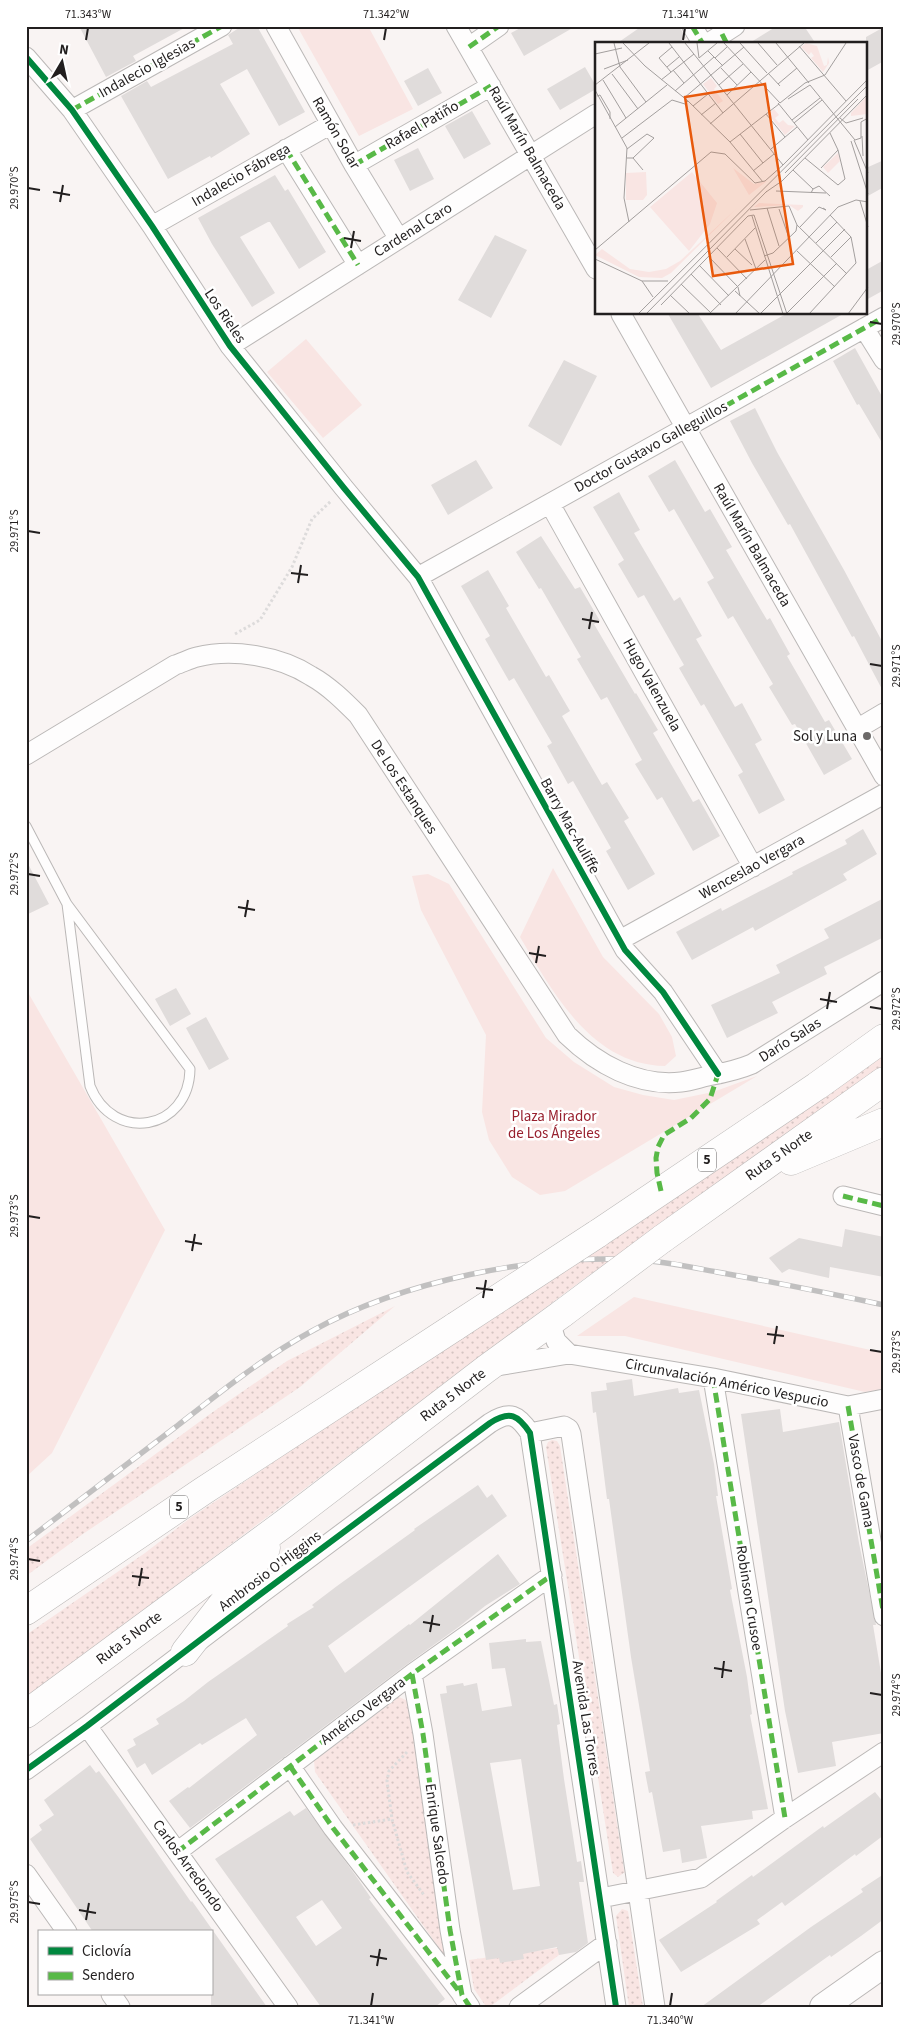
<svg xmlns="http://www.w3.org/2000/svg" width="910" height="2033" viewBox="0 0 910 2033" font-family="'Source Sans 3',sans-serif">
	<style>
		.grass { fill: url(#grass-dots) }
		.green { fill: #f9e5e3 }
		.building { fill: #e0dcdb; fill-rule: evenodd }
		.lines { fill: none; stroke-linecap: round; stroke-linejoin: round }
		.lane-casing { stroke: #bbb8b7; stroke-width: 11 }
		.street-casing { stroke: #bbb8b7; stroke-width: 21 }
		.secondary-casing { stroke: #bbb8b7; stroke-width: 28 }
		.highway-casing { stroke: #bbb8b7; stroke-width: 29 }
		.path { stroke: #dddbdb; stroke-width: 3; stroke-dasharray: 2.5 2.5; stroke-linecap: butt }
		.lane { stroke: #fefdfd; stroke-width: 9 }
		.street { stroke: #fefdfd; stroke-width: 19 }
		.secondary { stroke: #fefdfd; stroke-width: 26 }
		.highway { stroke: #fefdfd; stroke-width: 28 }
		.rail-casing { stroke: #c1c0c0; stroke-width: 5.5 }
		.rail { stroke: #fff; stroke-width: 4; stroke-dasharray: 11; stroke-linecap: butt }
		.highway-bridge-casing { stroke: #bbb8b7; stroke-width: 29; stroke-linecap: butt }
		.highway-bridge { stroke: #fefdfd; stroke-width: 28 }
		.quiet { stroke: #58b947; stroke-width: 5; stroke-dasharray: 10 5; stroke-linecap: butt }
		.cycleway-casing { stroke: #fff; stroke-width: 9 }
		.cycleway { stroke: #00873e; stroke-width: 6 }
		.ticks { fill: none; stroke: #221f1f; stroke-width: 2 }
		.poi-dot { fill: #6d6a69; stroke: #fff; stroke-width: 2 }
		.labels { text-anchor: middle; dominant-baseline: central; stroke-width: 5; stroke-linejoin: round; paint-order: stroke }
		.shield { fill: #fff; stroke: #646262; stroke-width: 1 }
		.shield-label { font-size: 14px; font-weight: bold; fill: #221f1f }
		.street-label { font-size: 15px; fill: #221f1f; stroke: #fff }
		.poi-label { font-size: 15px; fill: #221f1f; stroke: #fff; text-anchor: end }
		.park-label { font-size: 15px; fill: #98202e; stroke: #fff }
		.inset-road { fill: none; stroke: #a39f9e; stroke-width: 1 }
		.view { fill: #e8590c; fill-opacity: 0.15; stroke: #e8590c; stroke-width: 2.5 }
		.inset-edge { fill: none; stroke: #221f1f; stroke-width: 2.5 }
		.neatline { fill: none; stroke: #221f1f; stroke-width: 2 }
		.ticks-label { font-size: 12px; text-anchor: middle; fill: #221f1f }
	</style>
	<defs>
		<pattern id="grass-dots" width="8" height="8" patternUnits="userSpaceOnUse" patternTransform="scale(1.25)"><rect width="8" height="8" fill="#f9e5e3"/><path d="M2 2h.1M6 6h.1" fill="none" stroke="#d5c4c2" stroke-width="1.8" stroke-linecap="round"/></pattern>
	</defs>
	<rect width="100%" height="100%" fill="#f9f4f3"/>
	<!-- grass -->
	<path class="grass" d="M884,1052v18l-299,208 -559,420v-63l119,-82 44,-34z
		M395,1306l-95,81 -217,147 -57,42v-27l22,-16 162,-119 77,-53z
		M552,1440l5,1 3,5 64,424 1,2 -7,5 -5,-4 -67,-426 2,-5z
		M399,1697l9,4 43,264 -136,-193 -1,-11z
		M622,1909l6,2 15,96h-14l-13,-91z
		M571,1946l-80,60 -6,-1 -11,-16 -5,-29z"/>
	<!-- green -->
	<path class="green" d="M297,26h71l45,83 -54,27z
		M306,339l56,66 -39,33 -56,-66z
		M553,868l50,89 56,57 13,23 4,19 -11,10c-73,-1 -112,-73 -145,-129z
		M428,874l21,10 97,154 28,24 40,25 29,8 31,5 39,-8 44,-16 -192,115 -25,4 -28,-18 -23,-37 -7,-28 4,-77 -65,-125 -9,-34z
		M26,989l139,241 -113,223 -26,24z
		M634,1297l250,56v36l-19,3 -240,-56h-48z"/>
	<!-- building -->
	<path class="building" d="M79,26h109l-55,30 3,5 -30,16z
		M242,26h15l48,86 -26,14 -32,-57 -27,15 30,50 -39,24 -1,-2 -42,23 -47,-83 26,-15 4,6 82,-43 -5,-9z
		M524,26h52l-52,30 -13,-23z
		M642,26h37l7,12 -9,6h-61z
		M777,26h27l12,18h-68z
		M884,27v34l-18,10v-34z
		M585,67l11,19v3l-36,21 -13,-21z
		M428,68l14,25 -24,13 -14,-25z
		M472,111l19,33 -27,15 -19,-33z
		M418,148l16,31 -24,12 -16,-31z
		M884,160v27l-18,10v-29z
		M275,175l10,16 3,-2 38,63 -27,17 -29,-47h-2l-28,15 35,56 -23,14 -40,-63 -14,-26z
		M495,235l32,15 -36,68 -33,-18z
		M884,260v30l-18,10v-30z
		M668,314h30l23,36 65,-36h57l-132,74z
		M855,348l29,52v46l-25,-42 -2,1 -24,-44z
		M564,360l33,16 -36,70 -33,-20z
		M755,408l22,44 67,118 40,75v48l-30,-57 -2,1 -62,-113 -2,1 -36,-62 -22,-42z
		M476,460l17,28 -45,27 -17,-30z
		M675,460l30,52 5,-3 22,38 -6,3 41,70 3,-2 20,36 -3,2 38,66 4,-2 23,39 -28,16 -29,-51 -3,1 -23,-38 4,-3 -40,-68 -5,3 -21,-37 7,-4 -40,-69 -5,3 -21,-36z
		M619,492l21,38 -6,3 40,68 6,-4 22,39 -6,3 39,68 7,-4 20,37 -7,4 30,56 -26,14 -21,-39 5,-3 -39,-68 -3,2 -22,-38 5,-3 -40,-70 -6,3 -20,-34 6,-4 -31,-53z
		M541,536l34,53 5,-2 20,34 -6,3 41,70 1,-1 22,37 -5,3 40,69 6,-3 21,37 -27,15 -31,-54 -5,3 -22,-36 7,-4 -35,-63 -6,3 -24,-41 4,-2 -40,-69 -2,1 -23,-37z
		M488,570l21,36 -3,2 40,69 3,-2 21,36 -8,5 40,69 5,-3 22,36 -5,3 31,53 -27,16 -22,-39 5,-3 -38,-67 -5,3 -21,-38 5,-3 -38,-65 -5,3 -24,-42 5,-3 -29,-50z
		M863,829l14,25 -34,20 4,6 -92,51 -2,-4 -61,33 -16,-28 45,-24 1,3 71,-37 -1,-2 55,-28 -2,-4z
		M26,860l23,44 -23,11z
		M884,898v39l-60,30 3,7 -55,28 6,11 -51,25 -16,-33 69,-32 -4,-8 53,-27 -5,-9z
		M176,988l15,26 -21,12 -15,-27z
		M206,1017l23,42 -20,11 -23,-42z
		M845,1229l39,8v40l-54,-10 -1,11 -40,-9 -7,4 -13,-15 30,-20 43,9z
		M632,1379l2,17 44,-8 1,5 20,-3 15,74 4,32h-2l16,93 -2,1 17,87 5,37 -2,1 18,94 -16,2 1,8 -52,7 6,32 -25,5 -2,-14 -17,3 -11,-60 -3,1 -4,-21 5,-1 -19,-114 -22,-158h-2l-11,-87 -3,1 -2,-21 16,-2 -1,-7z
		M780,1409l3,23 56,-10 20,121 17,82h-3l11,66v42l-52,9 4,24 -38,7 -13,-62 -44,-297z
		M478,1485l9,13 5,-4 15,22 -179,130 17,27 64,-49 1,1 88,-71 22,30 -35,22 -25,20 -54,39 -216,163 -21,-27 19,-14 1,1 68,-53 -11,-17 -44,27 -2,-2 -48,32 -7,-12 -8,5 -10,-18 9,-5 -3,-6 26,-15 -3,-5 28,-18 24,-19 80,-56 -1,-2 27,-17 -2,-2 25,-19 78,-56 -1,-1z
		M526,1639v3l15,-1 13,64 3,-1 3,20 -3,1 7,54 13,83 4,-1 3,21h-5l9,61 -12,9 -17,3 -2,-8 -34,7 1,5 -24,4 -1,-5 -13,2 -46,-266 7,-1 -1,-7 17,-3 1,3 13,-3 5,28 30,-5 -7,-38 -13,1 -3,-26zM521,1759l19,127 -27,4 -23,-127z
		M90,1765l6,8 3,-2 20,27 72,104 1,-1 75,106h-56v-75h-118l-63,-93 12,-9 -3,-5 15,-10 -10,-15z
		M875,1792l9,11v32l-28,21 -1,-2 -70,52 -3,-4 -25,18 3,4 -79,48 -22,-32 58,-38 -1,-1 36,-26 1,2 70,-51 1,2z
		M306,1808l50,68 15,22 -2,1 76,100 -10,8h-114l-106,-148 75,-48 4,5zM322,1900l20,28 -26,18 -20,-29z
		M884,1874v45l-23,17 -30,21 -1,-2 -73,52h-56l110,-80 52,-35 -2,-3z"/>
	<g class="lines">
		<defs>
			<path id="lane" d="M26,826l41,78 123,165c-1,62 -77,75 -100,17l-23,-182"/>
			<path id="street" d="M276,26l78,139 45,74
				M456,26l140,243
				M692,26l11,18
				M707,44l28,-18
				M469,47l30,-21
				M26,57l46,53 80,116 78,120 114,142 74,89 207,373 38,42 55,82
				M72,110l150,-84
				M286,149l72,116
				M354,165l137,-79
				M152,226l179,-102
				M621,314l263,462
				M864,328l20,32
				M230,346l366,-232
				M550,504l203,363
				M418,577l466,-260
				M857,729l27,-16
				M26,755l149,-90c7,-2 14,-6 22,-8 36,-9 83,-1 114,19 18,10 33,25 47,39l209,320c30,29 71,52 114,47 9,-1 18,-4 27,-6 16,-3 30,-6 44,-12l132,-83
				M620,940l264,-146
				M843,1196l41,10
				M550,1322l6,19 13,13
				M497,1366l72,-12 144,24 135,28 36,-7
				M713,1378l72,440
				M848,1406l36,210
				M530,1433l34,-7 5,3 2,5 84,573
				M412,1674l11,60 27,196 12,65 8,12
				M87,1726l201,281
				M290,1766l43,62 128,165
				M26,1770l61,-44 175,-133 228,-170c20,-13 28,-8 40,10l86,574
				M177,1852l235,-178 140,-99
				M26,1874l41,58
				M601,1898l100,-20 84,-60 99,-66
				M111,1994l9,13
				M519,2007l88,-64"/>
			<path id="secondary" d="M823,2007l61,-43"/>
			<path id="highway" d="M791,1161l93,-39
				M597,1234l220,-148 67,-48
				M662,1239l222,-158
				M26,1611l177,-120 253,-165
				M185,1652l81,-104
				M26,1714l259,-191 201,-154 77,-56"/>
		</defs>
		<!-- lane casing -->
		<use href="#lane" class="lane-casing"/>
		<!-- street casing -->
		<use href="#street" class="street-casing"/>
		<!-- secondary casing -->
		<use href="#secondary" class="secondary-casing"/>
		<!-- highway casing -->
		<use href="#highway" class="highway-casing"/>
		<!-- path -->
		<path class="path" d="M235,634l25,-14 32,-53 20,-48 19,-18
			M407,1752l-18,19 -2,10 5,38 15,53 17,23
			M353,1825l39,-6"/>
		<!-- lane -->
		<use href="#lane" class="lane"/>
		<!-- street -->
		<use href="#street" class="street"/>
		<!-- secondary -->
		<use href="#secondary" class="secondary"/>
		<!-- highway -->
		<use href="#highway" class="highway"/>
		<defs>
			<path id="rail" d="M26,1541c51,-39 101,-77 151,-115 43,-34 87,-69 135,-95 88,-49 225,-78 325,-71 27,1 53,7 80,12 56,10 111,21 167,33"/>
		</defs>
		<!-- rail casing -->
		<use href="#rail" class="rail-casing"/>
		<!-- rail -->
		<use href="#rail" class="rail"/>
		<defs>
			<path id="highway-bridge" d="M563,1313l99,-74
				M456,1326l141,-92"/>
		</defs>
		<!-- highway-bridge casing -->
		<use href="#highway-bridge" class="highway-bridge-casing"/>
		<!-- highway-bridge -->
		<use href="#highway-bridge" class="highway-bridge"/>
		<!-- quiet -->
		<path class="quiet" d="M692,26l11,18
			M732,26l1,2
			M722,34l5,10
			M469,47l30,-21
			M72,110l150,-84
			M286,149l72,116
			M354,165l137,-79
			M686,428l198,-111
			M661,1191l-4,-18 -1,-15 2,-11 6,-12 27,-17 19,-19 8,-25
			M843,1196l41,10
			M713,1378l72,440
			M848,1406l36,210
			M412,1674l11,60 27,196 12,65 8,12
			M290,1766l43,62 128,166
			M177,1852l235,-178 140,-99"/>
		<defs>
			<path id="cycleway" d="M26,57l46,53 80,116 78,120 114,142 74,89 207,373 38,42 55,82
				M26,1770l61,-44 175,-133 228,-170c20,-13 28,-8 40,10l86,574"/>
		</defs>
		<!-- cycleway casing -->
		<use href="#cycleway" class="cycleway-casing"/>
		<!-- cycleway -->
		<use href="#cycleway" class="cycleway"/>
	</g>
	<!-- ticks -->
	<path class="ticks" d="M86,40l2,-12M384,40l2,-12M683,40l2,-12M28,188l12,2M53,192l17,3M60,202l3,-17M344,238l17,3M351,248l3,-17M870,322l12,2M28,531l12,2M291,573l17,2M298,583l3,-18M582,619l17,3M589,629l3,-17M870,664l12,2M28,874l12,2M238,907l17,3M245,917l3,-17M529,953l17,3M536,963l3,-17M820,999l17,3M870,1007l12,2M827,1009l3,-17M28,1216l12,2M185,1241l17,3M192,1251l3,-17M476,1288l17,2M483,1298l3,-18M767,1334l17,2M774,1344l3,-18M870,1350l12,2M28,1559l12,2M132,1576l17,2M139,1586l3,-18M423,1622l17,3M430,1632l3,-17M714,1668l18,3M722,1678l2,-17M870,1693l12,2M28,1902l12,2M79,1910l17,3M86,1920l3,-17M370,1956l17,3M377,1966l3,-17M371,2006l2,-13M670,2006l2,-13"/>
	<!-- markers -->
	<circle class="poi-dot" cx="867" cy="736" r="5"/>
	<g class="labels">
		<!-- shield labels -->
		<g class="shield">
			<rect x="698" y="1148.5" width="18" height="23" rx="4"/>
			<rect x="170" y="1495.5" width="18" height="23" rx="4"/>
		</g>
		<g class="shield-label">
			<text x="707" y="1160">5</text>
			<text x="179" y="1507">5</text>
		</g>
		<!-- street labels -->
		<g class="street-label">
			<text transform="translate(147 68) rotate(-29)">Indalecio Iglesias</text>
			<text transform="translate(422 125) rotate(-30)">Rafael Patiño</text>
			<text transform="translate(336 133) rotate(60)">Ramón Solar</text>
			<text transform="translate(527 148) rotate(60)">Raúl Marín Balmaceda</text>
			<text transform="translate(241 175) rotate(-30)">Indalecio Fábrega</text>
			<text transform="translate(413 230) rotate(-32)">Cardenal Caro</text>
			<text transform="translate(225 316) rotate(56)">Los Rieles</text>
			<text transform="translate(651 447) rotate(-29)">Doctor Gustavo Galleguillos</text>
			<text transform="translate(752 545) rotate(60)">Raúl Marín Balmaceda</text>
			<text transform="translate(652 685) rotate(61)">Hugo Valenzuela</text>
			<text transform="translate(404 787) rotate(57)">De Los Estanques</text>
			<text transform="translate(570 826) rotate(61)">Barry Mac-Auliffe</text>
			<text transform="translate(752 867) rotate(-29)">Wenceslao Vergara</text>
			<text transform="translate(790 1040) rotate(-32)">Darío Salas</text>
			<text transform="translate(779 1155) rotate(-35)">Ruta 5 Norte</text>
			<text transform="translate(727 1383) rotate(11)">Circunvalación Américo Vespucio</text>
			<text transform="translate(453 1395) rotate(-37)">Ruta 5 Norte</text>
			<text transform="translate(861 1481) rotate(80)">Vasco de Gama</text>
			<text transform="translate(270 1571) rotate(-37)">Ambrosio O'Higgins</text>
			<text transform="translate(749 1598) rotate(81)">Robinson Crusoe</text>
			<text transform="translate(129 1638) rotate(-37)">Ruta 5 Norte</text>
			<text transform="translate(363 1711) rotate(-37)">Américo Vergara</text>
			<text transform="translate(586 1718) rotate(81)">Avenida Las Torres</text>
			<text transform="translate(437 1834) rotate(82)">Enrique Salcedo</text>
			<text transform="translate(188 1866) rotate(54)">Carlos Arredondo</text>
		</g>
		<!-- poi labels -->
		<g class="poi-label">
			<text x="857" y="736">Sol y Luna</text>
		</g>
		<!-- park labels -->
		<g class="park-label">
			<text x="554" y="1116">Plaza Mirador<tspan x="554" dy="17">de Los Ángeles</tspan></text>
		</g>
	</g>
	<!-- overview -->
	<g transform="translate(595 42)">
		<rect width="272" height="272" fill="#f9f4f3"/>
		<path d="M211,1l11,3 7,20 3,-1 1,-8 1,6 -6,9 -12,-14 3,-2 -3,-4 -2,3 -8,-8zM143,165l-67,66 -9,5 -23,-1 -44,-22 7,-6 28,20 19,3 17,-3 14,-8z" fill="#f9e5e3"/>
		<path d="M51,130l1,23 -4,5h-17v-27z" fill="#f9e5e3"/>
		<path d="M116,36l6,8 -3,3 9,12 -5,3 -15,-20zM272,54v18l-16,2v-3zM179,67l5,6 -4,3 4,5 4,-3 5,5 7,1 -10,9 -17,-21zM243,111l2,8 -12,12 -5,-6zM138,126l21,16 13,-3 -18,14zM97,130l25,31 -7,21 -21,27 -39,-44zM164,161l44,2v2l-5,4 -9,-6 -35,2z" fill="#f9e5e3"/>
		<path class="inset-road" d="M19,1l6,24 26,35M28,1l22,23 43,35M74,1l54,70M102,1l2,15M129,1l56,60 25,-20 20,-8 21,-32M145,1l27,30M163,1l19,22M181,1l33,40M204,4l47,55M113,9l15,15M0,12l27,-6M104,16l18,-15M120,16l12,-11M72,25l12,-10M126,26l16,17M9,27l24,-9M78,28l11,13M76,30l-12,-14 13,-11M173,31l12,13M17,32l26,35M8,38l23,38M66,38l33,-26M183,42l19,-16M0,43l54,-42M124,43l24,-21M0,48l32,58 -3,50 5,24M80,49l39,-34M132,53l24,-23M2,54l3,-1 10,17v7M89,56l60,-51M193,57l22,-14 45,55 6,-2v-16l7,-4M183,61l30,37M98,64l15,-12M171,72l19,23M106,73l15,-12M245,76l6,5 17,-5M197,78l28,-22M199,81l28,-23M115,82l94,-81M20,85l52,-42M145,92l23,29M267,94l1,20M27,96l50,-38 13,4 3,-3 42,41 33,40M259,98l14,33M256,99l17,53M135,100l49,-38M32,107l20,-15 7,4 -21,20h-6M176,107l26,-22M38,116l10,12M210,116l33,27 7,-6 -7,-29 -8,-17M188,123l85,-86M226,126l17,-18M198,128l20,19 -2,4M158,129l21,-17M190,131l73,-74M187,139l86,-87M218,147l6,-3 11,10M181,149l50,2M171,150l16,-11M265,159l8,26M172,166l12,38M184,167l10,29M155,168l39,-4 8,19 -1,6 -23,22 -9,3M157,174l31,98M202,183l50,49M205,185l19,-20 7,3 -3,-2M150,197l11,30M221,201l21,-21M122,206l30,31M140,207l17,16M0,208l116,-98 14,2 30,29 10,-2 18,-16 -98,-122M202,209l38,36M113,214l30,31 2,9M132,215l28,-29M236,215l20,-20M0,217l47,22 11,16M104,223l30,31M96,232l30,31M47,239h26M86,242l31,30M140,249l25,23M75,253l20,19M66,263l87,-89 6,-1 33,99M192,271l50,-50M43,272l230,-229M51,272l121,-123M114,272l56,-54M140,272l103,-107 18,-7 12,2M165,272l85,-85M214,272l47,-51 -5,-26 -21,-22M253,272l20,-27"/>
		<path class="view" d="M170,42l28,180 -80,12 -28,-179z"/>
		<rect width="272" height="272" class="inset-edge"/>
	</g>
	<!-- border -->
	<rect width="910" height="2033" fill="none" stroke="#ffffff" stroke-width="55"/>
	<!-- legend -->
	<rect x="38" y="1930" width="175" height="65" fill="#ffffff" stroke="#a7a5a5"/>
	<rect x="48" y="1947" width="25" height="8" fill="#00873e" stroke="#a7a5a5"/>
	<text x="82" y="1956" font-size="15" fill="#221f1f">Ciclovía</text>
	<rect x="48" y="1972" width="25" height="8" fill="#58b947" stroke="#a7a5a5"/>
	<text x="82" y="1980" font-size="15" fill="#221f1f">Sendero</text>
	<!-- north arrow -->
	<g transform="translate(62 62) rotate(9)" stroke="#ffffff" stroke-width="4" paint-order="stroke">
	<path d="M0-4L9 19L0 12L-9 19Z" fill="#221f1f"/>
	<text y="-8" font-size="14" font-weight="bold" text-anchor="middle" fill="#221f1f">N</text>
	</g>
	<rect x="28" y="28" width="854" height="1978" class="neatline"/>
	<g class="ticks-label">
		<text x="88" y="18">71.343°W</text>
		<text x="386" y="18">71.342°W</text>
		<text x="685" y="18">71.341°W</text>
		<text transform="translate(14 188) rotate(-90)" y="4">29.970°S</text>
		<text transform="translate(896 324) rotate(-90)" y="4">29.970°S</text>
		<text transform="translate(14 531) rotate(-90)" y="4">29.971°S</text>
		<text transform="translate(896 666) rotate(-90)" y="4">29.971°S</text>
		<text transform="translate(14 874) rotate(-90)" y="4">29.972°S</text>
		<text transform="translate(896 1009) rotate(-90)" y="4">29.972°S</text>
		<text transform="translate(14 1216) rotate(-90)" y="4">29.973°S</text>
		<text transform="translate(896 1352) rotate(-90)" y="4">29.973°S</text>
		<text transform="translate(14 1559) rotate(-90)" y="4">29.974°S</text>
		<text transform="translate(896 1695) rotate(-90)" y="4">29.974°S</text>
		<text transform="translate(14 1902) rotate(-90)" y="4">29.975°S</text>
		<text x="371" y="2024">71.341°W</text>
		<text x="670" y="2024">71.340°W</text>
	</g>
</svg>
